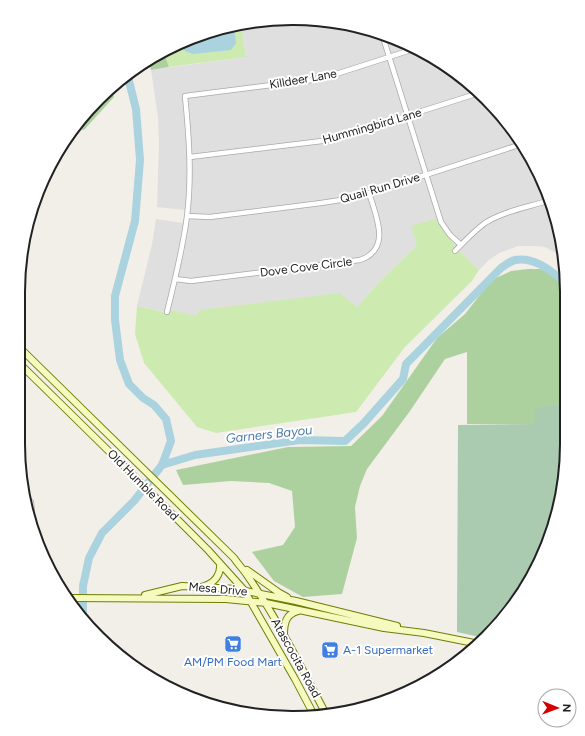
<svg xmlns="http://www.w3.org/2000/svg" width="585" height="736" viewBox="0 0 585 736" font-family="Figtree,sans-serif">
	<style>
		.residential { fill: #e0dfdf }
		.grass { fill: #cdebb0 }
		.forest { fill: #add19e }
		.cemetery { fill: #aacbaf }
		.water { fill: #aad3df }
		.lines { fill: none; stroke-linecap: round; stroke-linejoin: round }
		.river { stroke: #aad3df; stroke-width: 8 }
		.street-casing { stroke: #a9a9a9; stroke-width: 6 }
		.secondary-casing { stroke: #707d05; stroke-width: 8 }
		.street { stroke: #fff; stroke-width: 4.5 }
		.secondary { stroke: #f7fabf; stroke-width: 6 }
		.labels { text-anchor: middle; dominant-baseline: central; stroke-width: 4; stroke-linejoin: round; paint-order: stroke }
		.street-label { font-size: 12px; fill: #222; stroke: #fff }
		.shop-label { font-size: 12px; fill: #366cbe; stroke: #fff; text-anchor: start }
		.water-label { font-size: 13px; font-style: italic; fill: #4a7aab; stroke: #fff }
		.rim { fill: none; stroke: #222; stroke-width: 2 }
	</style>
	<rect width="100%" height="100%" fill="#f2efe9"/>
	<!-- residential -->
	<path class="residential" d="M311,19l53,8 50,19 46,29 39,37 31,43 23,49 10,53 -18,-10 -11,-1h-16l-19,7 -10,7 -10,10 -24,-23 -2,-6 -8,-7 -4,-7 -3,-8 -21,26 -36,35 -24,27 -160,10 -27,-7v3l-33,-7 15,-62 4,-25 27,4 2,-13 -28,-3 2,-64 -1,-26 -7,-47 95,-13 -5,-33 16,-4z"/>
	<!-- grass -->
	<path class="grass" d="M241,24l5,33 -77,10 -6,-16 41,-19z
		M438,218c2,6 4,11 7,15 4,5 9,8 10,14l24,23 -7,11 -67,66 -49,65 -140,21 -19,-6 -53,-64 -9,-29 2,-28 32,7 1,-3 27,6 2,-6 141,-17 17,14 24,-27 36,-35 -6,-19z"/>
	<!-- forest -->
	<path class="forest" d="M163,51l6,16 -18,3 -2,-10 6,-5z
		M113,90l1,7 -30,33 -9,-3 11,-15z
		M528,269h12l15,7 11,13 -2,120 -7,-5 -22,20h-68v-72l-22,7 -35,52 -43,58 -7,17 -5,21 2,31 -15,56 -39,3 -29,-16 -22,-29 31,-7 12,-18 -3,-36 -23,-8 -38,-2 -48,4 -7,-15 112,-23 63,-1 31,-30 55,-78 28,-24 21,-27 10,-9 15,-7z"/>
	<!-- cemetery -->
	<path class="cemetery" d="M558,404l6,5 -2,88 -16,51 -25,48 -37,42 -27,-6 1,-207 77,-1v-16z"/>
	<!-- water -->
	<path class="water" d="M234,26l2,17 -5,7 -38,4 -8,-3 -6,-7 25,-12z"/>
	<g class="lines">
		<!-- river -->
		<path class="river" d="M128,77l8,32 4,51 -5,61 -20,75v24l5,40 9,24 14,14 11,7 12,14 5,22 -9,24
			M83,617v-31l6,-28 13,-25 32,-32 28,-36 33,-10 105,-15 45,1 19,-18 39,-44 3,-15 95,-96c4,-3 10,-7 14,-8 21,-3 36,11 51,23"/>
		<defs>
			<path id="street" d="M273,23l28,-4
				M382,34l59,188 9,13 11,10
				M190,157l132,-16 18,-4 139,-44
				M187,216l23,1 111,-14 33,-5 168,-54
				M455,251c10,-10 19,-20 30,-28 19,-12 44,-16 65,-23
				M175,279l16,2 169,-21c32,-11 16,-44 9,-67
				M167,312c8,-32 16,-64 20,-96 5,-40 2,-80 -2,-120l127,-16 18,-4 87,-28
				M30,521l2,-9 -1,-10"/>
			<path id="secondary" d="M18,346l216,212c4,6 9,11 13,17 30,43 54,92 79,139
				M18,362l113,111 77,77 36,40 51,89 19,36
				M247,570l31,22 9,5
				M204,586c11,-3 17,-12 16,-22
				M145,595l37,-9 54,3 60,12 101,25
				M68,598l158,1 40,4 118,25 40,5 55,11
				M284,635c0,-12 2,-21 14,-24"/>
		</defs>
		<!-- street casing -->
		<use href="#street" class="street-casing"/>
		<!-- secondary casing -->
		<use href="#secondary" class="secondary-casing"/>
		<!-- street -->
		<use href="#street" class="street"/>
		<!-- secondary -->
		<use href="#secondary" class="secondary"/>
	</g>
	<!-- icons -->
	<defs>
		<symbol id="supermarket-square" viewBox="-11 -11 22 22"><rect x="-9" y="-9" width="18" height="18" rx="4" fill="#3f7fe0" stroke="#fff"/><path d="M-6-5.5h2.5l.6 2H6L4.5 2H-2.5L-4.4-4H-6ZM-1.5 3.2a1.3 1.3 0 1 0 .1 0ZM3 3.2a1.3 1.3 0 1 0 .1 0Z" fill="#fff"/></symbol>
	</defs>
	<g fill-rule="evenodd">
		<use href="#supermarket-square" x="223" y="634" width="20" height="20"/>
		<use href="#supermarket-square" x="320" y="640" width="20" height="20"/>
	</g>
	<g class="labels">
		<!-- street labels -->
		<g class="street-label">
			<text transform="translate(303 79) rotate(-10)">Killdeer Lane</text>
			<text transform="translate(372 126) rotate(-16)">Hummingbird Lane</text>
			<text transform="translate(380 188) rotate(-16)">Quail Run Drive</text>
			<text transform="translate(306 267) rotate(-7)">Dove Cove Circle</text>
			<text transform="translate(143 485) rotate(45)">Old Humble Road</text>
			<text transform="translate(218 589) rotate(5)">Mesa Drive</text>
			<text transform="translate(296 658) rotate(61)">Atascocita Road</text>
		</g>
		<!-- shop labels -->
		<g class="shop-label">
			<text x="343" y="650">A-1 Supermarket</text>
			<text x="233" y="662" text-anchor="middle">AM/PM Food Mart</text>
		</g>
		<!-- water labels -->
		<g class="water-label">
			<text transform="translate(269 434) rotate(-6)">Garners Bayou</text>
		</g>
	</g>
	<!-- crop -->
	<path d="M0 0H585V736H0ZM292 25H293A267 267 0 0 1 560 292V444A267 267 0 0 1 293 711H292A267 267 0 0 1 25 444V292A267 267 0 0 1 292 25Z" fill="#fff" fill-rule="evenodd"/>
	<path class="rim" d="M292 25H293A267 267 0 0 1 560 292V444A267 267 0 0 1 293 711H292A267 267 0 0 1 25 444V292A267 267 0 0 1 292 25Z"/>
	<!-- north arrow -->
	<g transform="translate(557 708) rotate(91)"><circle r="19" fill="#ffffff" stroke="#a7a7a7"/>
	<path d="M0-3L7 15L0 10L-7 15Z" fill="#d40000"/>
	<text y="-6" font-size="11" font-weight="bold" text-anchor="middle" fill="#222222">N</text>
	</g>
</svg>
